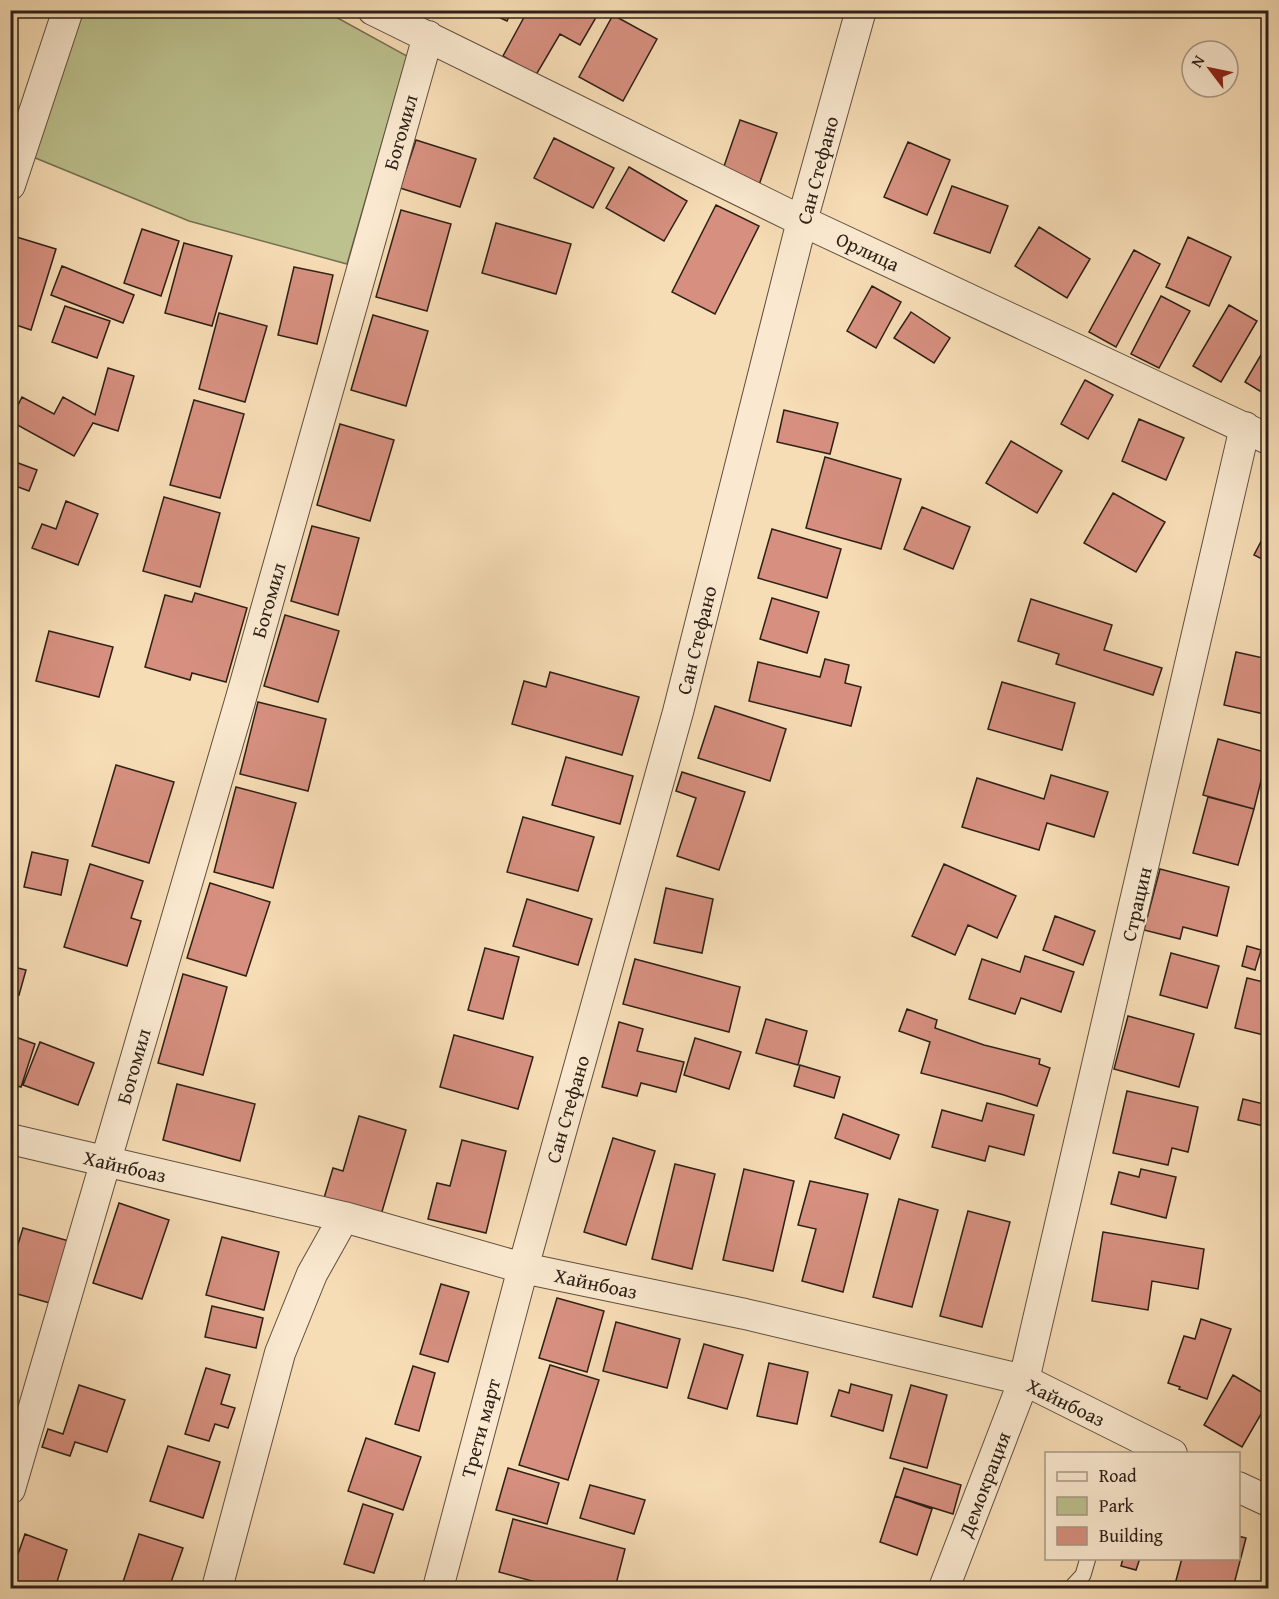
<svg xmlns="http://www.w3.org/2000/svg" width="1279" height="1599" viewBox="0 0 1279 1599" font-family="'Gentium Book Plus',serif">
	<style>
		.green { fill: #bcc18e; stroke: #747052; stroke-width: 1.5 }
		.building { fill: #d79080; stroke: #2d2016; stroke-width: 1.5 }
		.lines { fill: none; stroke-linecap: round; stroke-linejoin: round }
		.lane-casing { stroke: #604f3e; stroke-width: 17 }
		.street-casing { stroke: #604f3e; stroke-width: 32 }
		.lane { stroke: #fae9d0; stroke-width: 15 }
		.street { stroke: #fae9d0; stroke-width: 30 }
		.labels { text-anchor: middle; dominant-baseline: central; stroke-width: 4.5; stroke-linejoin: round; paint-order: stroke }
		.street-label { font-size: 20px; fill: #2d2016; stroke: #fae9d0 }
	</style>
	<rect width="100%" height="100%" fill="#f7ddb6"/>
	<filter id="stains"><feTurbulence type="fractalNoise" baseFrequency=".00333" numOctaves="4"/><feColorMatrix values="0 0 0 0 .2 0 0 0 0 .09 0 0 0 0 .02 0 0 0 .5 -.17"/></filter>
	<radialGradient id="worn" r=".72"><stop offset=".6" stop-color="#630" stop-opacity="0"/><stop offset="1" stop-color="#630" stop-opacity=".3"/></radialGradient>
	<!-- green -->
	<path class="green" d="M79,11h246l82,45 -60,208 -158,-43 -156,-64z"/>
	<!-- building -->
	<path class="building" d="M483,10h29l-5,11z
		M528,10h63l7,4 -18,31 -20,-11 -24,41 -33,-19z
		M613,15l44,24 -34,62 -44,-24z
		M740,120l37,13 -18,52 -37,-13z
		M554,138l60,30 -21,40 -59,-30z
		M416,140l60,19 -16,48 -60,-19z
		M908,142l42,18 -23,55 -43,-18z
		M629,167l58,34 -23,40 -58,-33z
		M952,186l56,20 -18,47 -56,-20z
		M716,205l43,21 -44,88 -43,-22z
		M401,210l50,14 -24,87 -51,-14z
		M496,223l75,21 -15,50 -74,-21z
		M1039,227l51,32 -23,39 -52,-32z
		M142,229l37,12 -18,55 -37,-13z
		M10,235l46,14 -25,81 -21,-7z
		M1188,237l43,20 -22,49 -43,-19z
		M184,243l48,13 -20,70 -47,-13z
		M1134,250l26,14 -44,83 -27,-15z
		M62,266l72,29 -11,28 -72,-28z
		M294,267l39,8 -16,69 -39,-9z
		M872,286l29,16 -25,46 -29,-17z
		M1161,296l29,15 -31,57 -28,-14z
		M1229,305l28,16 -36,61 -28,-16z
		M65,306l45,15 -13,37 -45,-16z
		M911,312l39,26 -16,25 -40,-25z
		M219,313l48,13 -22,76 -46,-13z
		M373,315l55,16 -22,75 -55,-16z
		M1268,343v53l-23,-14z
		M108,368l26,8 -16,55 -25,-8 -19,33 -64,-35 12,-24 32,17 9,-17 32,18z
		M1085,380l28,15 -25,44 -27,-15z
		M194,400l50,14 -24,84 -50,-13z
		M784,410l54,13 -8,31 -53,-12z
		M1139,419l45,19 -18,42 -44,-19z
		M340,424l54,16 -24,81 -53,-16z
		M1011,441l51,30 -25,42 -51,-30z
		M825,457l76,22 -20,70 -75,-21z
		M10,460l27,10 -8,21 -19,-7z
		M1113,493l52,29 -29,50 -52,-29z
		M164,497l56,16 -20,74 -57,-16z
		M66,501l32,13 -20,51 -46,-17 10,-24 14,5z
		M922,507l48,20 -17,42 -49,-20z
		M312,526l47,12 -21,77 -47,-14z
		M1268,528v34l-14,-7z
		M772,529l69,20 -14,49 -69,-20z
		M195,593l52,15 -21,74 -34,-9 -2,7 -45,-13 20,-72 27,7z
		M772,598l47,14 -12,41 -47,-14z
		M1031,599l81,26 -8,25 58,18 -9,27 -97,-31 3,-10 -41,-13z
		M285,615l54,16 -21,71 -54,-16z
		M49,631l64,16 -14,50 -63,-16z
		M1236,652l32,7v45l-2,-1 -2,11 -40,-9z
		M825,659l24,6 -4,18 16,4 -10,39 -102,-25 9,-39 62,15z
		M550,672l89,25 -17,58 -110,-31 12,-43 22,6z
		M1002,682l73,21 -13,47 -74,-21z
		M258,702l68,17 -18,72 -68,-17z
		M715,706l71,23 -16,52 -72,-23z
		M1218,739l50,14 -14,56 -51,-14z
		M566,757l67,19 -13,48 -68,-19z
		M116,765l58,17 -25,81 -57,-17z
		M682,772l63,20 -26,78 -42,-14 19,-58 -20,-7z
		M1051,775l57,17 -14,45 -47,-14 -8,27 -77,-23 15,-49 67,21z
		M236,787l60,16 -23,85 -59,-16z
		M1208,797l46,12 -16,56 -45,-12z
		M523,817l71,20 -16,54 -71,-19z
		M32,852l36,8 -7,35 -37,-8z
		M90,864l53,17 -12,37 10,3 -14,45 -63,-19z
		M944,864l72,32 -19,42 -29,-13 -13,30 -43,-19z
		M1160,869l69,18 -12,49 -34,-9 -3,12 -36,-9z
		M210,883l60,19 -24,74 -59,-18z
		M666,888l47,11 -11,54 -48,-10z
		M527,899l65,20 -14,46 -65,-19z
		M1055,916l40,15 -12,34 -40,-15z
		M1247,946l14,4 -6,20 -13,-4z
		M485,948l34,9 -16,62 -35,-9z
		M1171,953l48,13 -12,42 -47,-13z
		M1025,956l49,16 -13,40 -40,-14 -6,16 -46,-15 13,-40 38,13z
		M635,959l105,28 -11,45 -106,-28z
		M10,966l16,4 -7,25 -9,-2z
		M183,974l44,13 -24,88 -45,-12z
		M1247,978l21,5v53l-33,-8z
		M907,1009l30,11 -2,8 49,17 56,14 -1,5 11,4 -13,38 -33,-11 -83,-22 9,-31 -31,-11z
		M1128,1016l66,18 -15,53 -65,-18z
		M766,1019l41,12 -9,34 -42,-12z
		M619,1022l24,7 -6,22 47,11 -8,30 -35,-9 -4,13 -35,-9z
		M10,1035l25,9 -14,43 -11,-3z
		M454,1035l79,22 -15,52 -78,-22z
		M695,1038l46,14 -12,37 -45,-14z
		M40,1042l54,21 -16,42 -55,-20z
		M800,1065l40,12 -6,21 -40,-12z
		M177,1084l78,20 -15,57 -77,-21z
		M1127,1091l71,16 -10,45 -16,-4 -4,17 -55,-12z
		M1243,1099l25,6v22l-30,-7z
		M987,1103l47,12 -10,40 -35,-9 -4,15 -53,-14 10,-37 40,11z
		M843,1114l56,21 -9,24 -55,-21z
		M359,1116l47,14 -25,85 -57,-17 9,-30 10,3z
		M613,1138l42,13 -29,94 -42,-13z
		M462,1140l44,11 -20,82 -58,-14 9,-36 13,3z
		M675,1164l40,10 -23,95 -40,-10z
		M744,1169l50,12 -21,90 -50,-11z
		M1141,1169l35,8 -10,41 -55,-14 8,-32 20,5z
		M810,1181l58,13 -25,98 -41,-11 14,-52 -18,-4z
		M899,1199l39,11 -26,97 -39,-10z
		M119,1203l50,17 -27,79 -49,-16z
		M968,1211l42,11 -28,105 -42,-11z
		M23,1228l53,15 -19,62 -47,-13v-22z
		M1103,1232l101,17 -6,40 -46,-8 -4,29 -56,-9z
		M222,1237l57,15 -15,58 -58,-15z
		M441,1284l28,8 -21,70 -28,-8z
		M557,1298l47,13 -17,61 -48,-14z
		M212,1306l51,12 -7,30 -51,-11z
		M1201,1319l30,10 -24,70 -28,-10 1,-2 -12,-4 16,-47 11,3z
		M616,1322l64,17 -13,49 -64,-17z
		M704,1344l39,11 -16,54 -39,-11z
		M769,1363l39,9 -11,52 -40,-8z
		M550,1365l49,15 -31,100 -49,-15z
		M413,1366l22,7 -16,58 -24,-7z
		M206,1368l24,7 -9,29 14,4 -7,20 -13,-4 -6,17 -24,-7z
		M1233,1375l35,21v6l-26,45 -38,-22z
		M851,1384l41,11 -9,36 -52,-15 8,-26 10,3z
		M79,1385l46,15 -18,52 -32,-10 -5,14 -28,-9 6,-18 15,5z
		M911,1385l36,10 -20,73 -37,-10z
		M366,1438l55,19 -18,53 -55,-19z
		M168,1446l52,16 -17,56 -53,-17z
		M508,1468l51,15 -12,41 -51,-14z
		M904,1468l57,17 -8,29 -58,-18z
		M590,1485l55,15 -11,34 -54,-16z
		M895,1496l37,13 -15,46 -37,-13z
		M363,1504l30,10 -19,59 -30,-9z
		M513,1519l112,30 -10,39h-62l1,-1 -55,-15z
		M25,1534l42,16 -12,38 -20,-4 -2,4h-23v-11z
		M139,1534l44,14 -14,40h-48z
		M1238,1536l8,2 -13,50h-59l8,-30h56z
		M1123,1558h17l-4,12 -15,-4z"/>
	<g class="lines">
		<defs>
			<path id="lane" d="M1071,1588l12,-13 5,-17"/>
			<path id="street" d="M373,10l429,211 466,218
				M10,185l58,-175
				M10,1139l334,78 179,51 222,46 279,66 148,74
				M1238,1487l30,14
				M10,1489l231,-791 187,-662
				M217,1588l63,-235 32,-79 32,-57
				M438,1588l85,-320 155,-556 124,-491 59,-211
				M944,1588l80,-208 221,-953"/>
		</defs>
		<!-- lane casing -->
		<use href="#lane" class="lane-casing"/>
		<!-- street casing -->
		<use href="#street" class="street-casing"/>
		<!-- lane -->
		<use href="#lane" class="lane"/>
		<!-- street -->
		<use href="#street" class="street"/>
	</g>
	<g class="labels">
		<!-- street labels -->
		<g class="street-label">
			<text transform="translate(400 132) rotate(-74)">Богомил</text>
			<text transform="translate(817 170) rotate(-75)">Сан Стефано</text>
			<text transform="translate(868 251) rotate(25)">Орлица</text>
			<text transform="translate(268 600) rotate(-74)">Богомил</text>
			<text transform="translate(696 640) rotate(-76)">Сан Стефано</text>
			<text transform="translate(1136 904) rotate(-77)">Страцин</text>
			<text transform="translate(133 1066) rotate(-74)">Богомил</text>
			<text transform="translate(567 1109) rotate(-74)">Сан Стефано</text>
			<text transform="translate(125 1166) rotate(13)">Хайнбоаз</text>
			<text transform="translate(596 1283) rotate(12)">Хайнбоаз</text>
			<text transform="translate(1066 1402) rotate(26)">Хайнбоаз</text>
			<text transform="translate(480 1428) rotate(-75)">Трети март</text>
			<text transform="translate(984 1484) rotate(-69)">Демокрация</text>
		</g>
	</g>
	<!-- margin -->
	<rect width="1279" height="1599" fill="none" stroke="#f7ddb6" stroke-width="36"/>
	<rect x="12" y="12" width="1255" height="1575" fill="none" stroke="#2d2016" stroke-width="3"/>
	<rect x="18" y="18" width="1243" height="1563" fill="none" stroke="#2d2016" stroke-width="1.5"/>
	<!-- legend -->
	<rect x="1045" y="1452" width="195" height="108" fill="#fae9d0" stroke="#a89986" stroke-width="1.5"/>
	<rect x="1057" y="1472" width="30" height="9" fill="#fae9d0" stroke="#a89986" stroke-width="1.5"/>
	<text x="1099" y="1482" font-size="18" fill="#2d2016">Road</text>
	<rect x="1057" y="1497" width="30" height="18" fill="#bcc18e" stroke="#a89986" stroke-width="1.5"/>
	<text x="1099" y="1512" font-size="18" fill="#2d2016">Park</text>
	<rect x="1057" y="1527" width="30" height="18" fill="#d79080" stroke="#a89986" stroke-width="1.5"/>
	<text x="1099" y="1542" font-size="18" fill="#2d2016">Building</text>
	<!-- north arrow -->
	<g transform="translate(1210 69) rotate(302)"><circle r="28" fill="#fae9d0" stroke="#a89986" stroke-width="1.5"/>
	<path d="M0-4.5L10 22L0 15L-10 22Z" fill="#8f2418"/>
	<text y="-9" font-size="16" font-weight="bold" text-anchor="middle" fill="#2d2016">N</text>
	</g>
	<rect width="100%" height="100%" filter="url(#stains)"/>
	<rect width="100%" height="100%" fill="url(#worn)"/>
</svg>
